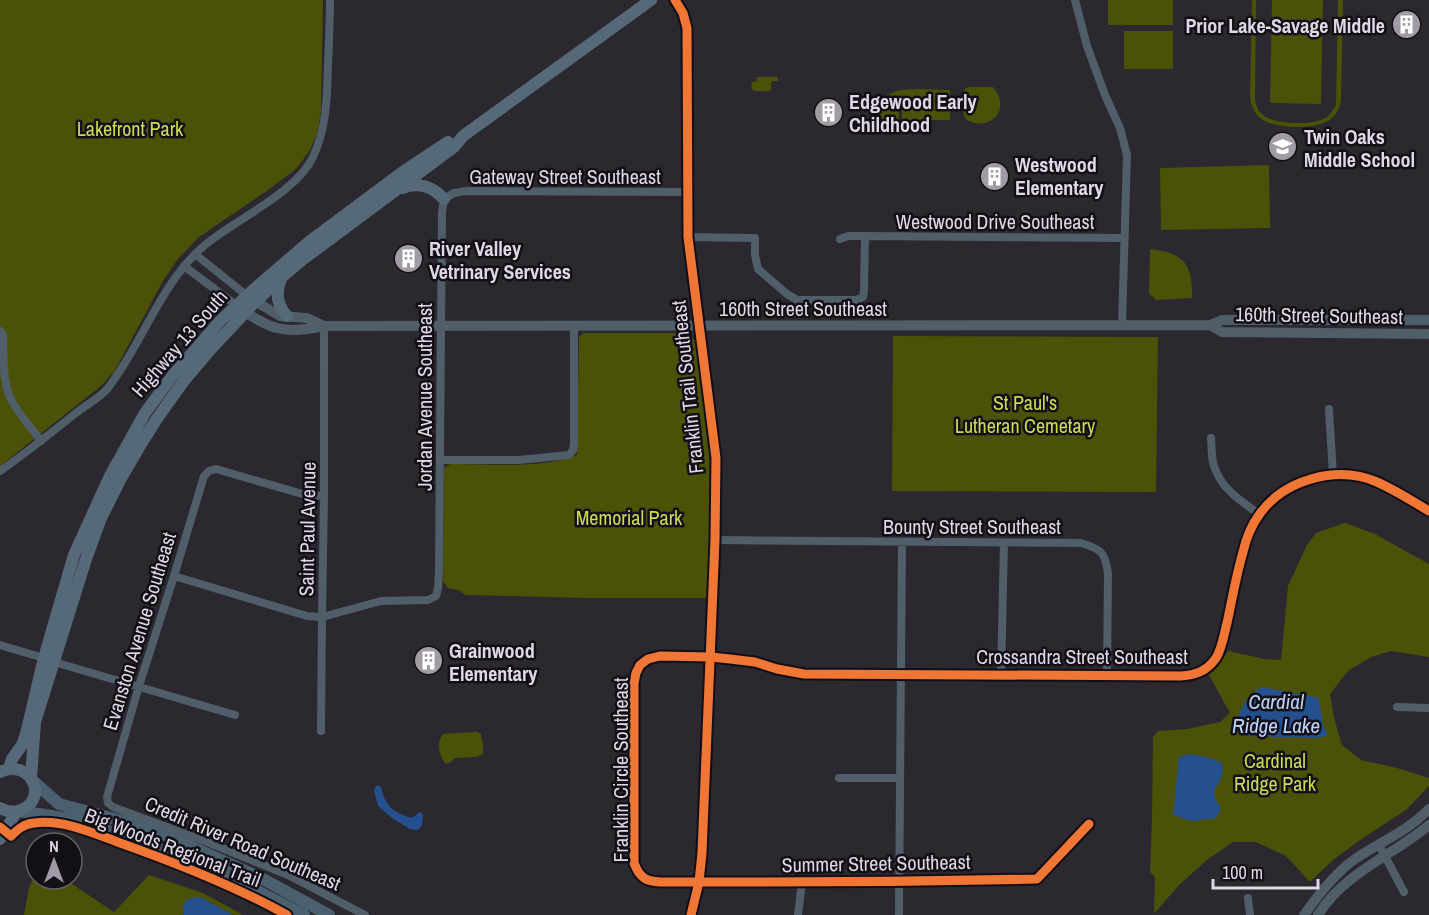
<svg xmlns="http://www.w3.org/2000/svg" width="1429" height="915" viewBox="0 0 1429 915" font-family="'Archivo Narrow',sans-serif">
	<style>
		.green { fill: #4c5108 }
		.water { fill: #245090 }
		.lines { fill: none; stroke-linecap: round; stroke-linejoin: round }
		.minor { stroke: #4f5e69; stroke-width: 8 }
		.tertiary { stroke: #4f5e69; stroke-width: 10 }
		.secondary { stroke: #4a606f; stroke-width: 12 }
		.primary { stroke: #556978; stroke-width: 12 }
		.cycleway-casing { stroke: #130f16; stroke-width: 13 }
		.cycleway { stroke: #f07635; stroke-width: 9 }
		.labels { text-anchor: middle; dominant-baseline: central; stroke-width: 5; stroke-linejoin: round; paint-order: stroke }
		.poi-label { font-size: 20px; font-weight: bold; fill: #ded9e4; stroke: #130f16; text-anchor: start }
		.park-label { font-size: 20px; fill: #cfda55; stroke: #130f16 }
		.street-label { font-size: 20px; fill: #ded9e4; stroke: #130f16 }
		.water-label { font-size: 21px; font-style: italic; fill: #bbd6fd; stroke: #130f16 }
	</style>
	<rect width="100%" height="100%" fill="#2c2830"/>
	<!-- green -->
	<path class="green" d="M0,0h323l-2,112 -4,22 -7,16 -13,18 -29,22 -69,47 -21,22 -15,22 -49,91 -13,14 -101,80z
		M1108,0h65v25h-65z
		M1252,0h4l-1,99c1,7 3,12 8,16 13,10 51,11 64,2 4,-3 6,-7 9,-12l2,-105h5l-2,101c-4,22 -24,26 -44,26 -22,-1 -44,-3 -47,-30z
		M1272,0h51l-2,104 -51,-1z
		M1124,31h49v38h-49z
		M757,77h21v4h-5l-2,2v7l-2,1h-15c-3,-2 -3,-5 -2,-9l5,-1z
		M968,87h25c3,4 6,8 7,13 4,21 -22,31 -36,17l-1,-26z
		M950,90v30h-48v-17l-3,-1v18h-24c0,-13 9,-26 22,-29 13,-3 39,-1 53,-1z
		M1269,165l1,63 -109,2 -1,-62z
		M1150,249c34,4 43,15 42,49l-36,2 -7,-7z
		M584,333h100l11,7 13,69 4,66 -3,123h-122l-121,-3 -8,-5 -10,-2 -5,-7 1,-113 6,-4c37,0 93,5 127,-9l2,-118z
		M893,336l265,1 -2,155 -264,-1z
		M1345,523l30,11 54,30v93l-38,-6 -20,6 -23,14 -18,23 4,24 8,27 19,15 36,8 32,10v8l-23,24 -43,28 -29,21 -24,23 -24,-26 -30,-14h-23l-26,18 -28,25 -25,29 1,-37 -5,-5 2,-53 1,-82 5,-6 29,-2 33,-7 10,-9 -21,-38 10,-10 9,-14 37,8 16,1 7,-74 19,-41 9,-12z
		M477,732l4,2 2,10v10l-7,3 -21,1 -4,4 -5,2c-7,-8 -10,-22 -3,-30z
		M149,875l54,18 40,22h-10l-33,-18 -18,16 1,2h-159l5,-27 5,-11h2v2h23l13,5 42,28z"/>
	<!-- water -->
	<path class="water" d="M1262,687l57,11 4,27 5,10 -10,3 -75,-2 -8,-6c4,-19 10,-34 27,-43z
		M1189,754l18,3 15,6c0,1 1,10 0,11 -4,17 -15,14 -1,34l-5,10 -24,3 -19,-6 6,-58z
		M377,785l4,2c4,19 13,26 31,31l8,-6 3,2 -1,11 -4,5 -8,-1 -18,-11 -14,-12 -4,-16z
		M200,897l33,18h-50l1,-12 7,-5z"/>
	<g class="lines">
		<!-- minor -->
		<path class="minor" d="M1075,0l12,46 18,49 15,33 7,27 -5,170
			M688,237l67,1v17l3,14 29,25 10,6h59l7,-3 1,-7 1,-54 260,2
			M840,239l8,-3h17
			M195,254l51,41
			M184,266l52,39
			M0,331l3,4c1,20 -1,44 7,62 7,16 21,30 31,44
			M1329,409l4,66
			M1211,438c1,9 0,20 3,28 8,24 26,34 45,48
			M440,460h79l50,-5 4,-5 1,-6v-118
			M0,471c26,-18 51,-38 76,-58 10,-8 24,-15 32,-25 35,-45 52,-105 97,-143 31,-26 91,-52 108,-88 14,-30 14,-61 15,-93 1,-22 2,-43 2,-64
			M324,496l-18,-1 -90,-26 -7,2 -5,5 -30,100 -35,110 -32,111 1,6 5,4 94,35 81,33 77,40
			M715,540l366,3c20,6 24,9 27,30l-1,103
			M174,576l133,40 15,1 59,-16 47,-1 8,-4 2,-8 1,-18 3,-358 2,-13 10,-6 12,-2 221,1
			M0,645l44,13
			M54,662l181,53
			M1001,676l3,-133
			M1397,707l32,1
			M321,731l1,-114 2,-121v-170
			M839,778h61
			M1089,824l-52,55c-98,2 -195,3 -293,3 -23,0 -46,0 -69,0 -9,0 -19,1 -27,-2 -8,-3 -11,-10 -14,-17v-180l2,-10 4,-8 8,-6 12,-3 51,1 19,2 25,3 22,7 27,5 377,2c15,-1 26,-5 35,-18 6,-9 8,-24 11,-35 5,-23 9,-47 16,-71 3,-13 8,-26 16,-37 25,-36 78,-50 118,-33 18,8 35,19 52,29
			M1379,845l25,47
			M1248,898l2,17
			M798,915l4,-33
			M899,915l3,-373"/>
		<!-- tertiary -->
		<path class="tertiary" d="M675,0l8,13 4,15 1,209 28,221 -1,82 -13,313 -3,29 -8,33
			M250,298l30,18 27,2 17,8
			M239,308c8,6 28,18 38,20 14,4 33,1 47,-2l886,-1 12,-5h207
			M1210,325l12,7 207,2
			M1304,915c14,-20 31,-42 51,-56 25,-17 53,-28 74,-50
			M1318,915c26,-42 74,-59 111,-90"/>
		<!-- secondary -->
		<path class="secondary" d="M32,780l27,24 82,22 22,8 98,44 68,37
			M19,811l58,9 84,30 71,28 72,37"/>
		<!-- primary -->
		<path class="primary" d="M402,188c17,-6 30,-2 42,11
			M281,279c-6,14 -4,26 6,37
			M9,769l3,-10 10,-14 4,-11 18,-76 30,-103 36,-79 35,-63 28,-38 28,-32 19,-22 33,-31 57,-49 94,-70 44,-29
			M0,772c29,-14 49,24 23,37 -8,4 -16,3 -23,-1
			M31,778l4,-56 51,-163 15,-41 19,-38 21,-36 15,-24 27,-38 27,-32 45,-48 27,-25 20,-17 152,-113 9,-11 188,-136
			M0,839l17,-28"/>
		<defs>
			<path id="cycleway" d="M675,0l8,13 4,15 1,209 28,221 -1,82 -13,313 -3,29 -8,33
				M1089,824l-52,55c-98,2 -195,3 -293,3 -23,0 -46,0 -69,0 -9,0 -19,1 -27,-2 -8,-3 -11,-10 -14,-17v-180l2,-10 4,-8 8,-6 12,-3 51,1 19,2 25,3 22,7 27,5 377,2c15,-1 26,-5 35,-18 6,-9 8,-24 11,-35 5,-23 9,-47 16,-71 3,-13 8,-26 16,-37 25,-36 78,-50 118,-33 18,8 35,19 52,29
				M0,827l11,9c7,-7 13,-12 23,-13 31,-4 61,11 89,21 56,20 112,42 164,71"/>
		</defs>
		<!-- cycleway casing -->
		<use href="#cycleway" class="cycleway-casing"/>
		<!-- cycleway -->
		<use href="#cycleway" class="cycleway"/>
	</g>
	<!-- icons -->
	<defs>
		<symbol id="building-disc" viewBox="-11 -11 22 22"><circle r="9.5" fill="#a09ba5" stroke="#130f16"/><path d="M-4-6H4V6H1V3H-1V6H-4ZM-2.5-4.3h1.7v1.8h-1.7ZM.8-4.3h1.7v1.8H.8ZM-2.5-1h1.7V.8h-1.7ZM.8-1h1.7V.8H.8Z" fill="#fff"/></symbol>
		<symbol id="school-disc" viewBox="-11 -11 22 22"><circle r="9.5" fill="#a09ba5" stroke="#130f16"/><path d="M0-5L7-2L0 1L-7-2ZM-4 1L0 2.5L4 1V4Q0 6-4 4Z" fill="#fff"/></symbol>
	</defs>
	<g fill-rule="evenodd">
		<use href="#building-disc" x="1390" y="8" width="33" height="33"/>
		<use href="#building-disc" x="812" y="96" width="33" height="33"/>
		<use href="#school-disc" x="1266" y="130" width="33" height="33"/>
		<use href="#building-disc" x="978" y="160" width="33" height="33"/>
		<use href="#building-disc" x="392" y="242" width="33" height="33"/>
		<use href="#building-disc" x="412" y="644" width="33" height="33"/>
	</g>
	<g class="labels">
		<!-- poi labels -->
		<g class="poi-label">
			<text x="1385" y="25" text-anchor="end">Prior Lake-Savage Middle</text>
			<text x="849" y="101">Edgewood Early<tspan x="849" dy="23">Childhood</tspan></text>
			<text x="1304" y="136">Twin Oaks<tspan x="1304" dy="23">Middle School</tspan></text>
			<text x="1015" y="164">Westwood<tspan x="1015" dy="23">Elementary</tspan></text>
			<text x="429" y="248">River Valley<tspan x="429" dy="23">Vetrinary Services</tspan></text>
			<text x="449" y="650">Grainwood<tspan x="449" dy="23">Elementary</tspan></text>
		</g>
		<!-- park labels -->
		<g class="park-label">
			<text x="130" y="128">Lakefront Park</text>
			<text x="1025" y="402">St Paul's<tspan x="1025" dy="23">Lutheran Cemetary</tspan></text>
			<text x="629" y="517">Memorial Park</text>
			<text x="1275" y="760">Cardinal<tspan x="1275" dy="23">Ridge Park</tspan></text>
		</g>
		<!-- street labels -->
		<g class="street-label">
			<text x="565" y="176">Gateway Street Southeast</text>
			<text x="995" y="221">Westwood Drive Southeast</text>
			<text x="803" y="308">160th Street Southeast</text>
			<text transform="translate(1319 315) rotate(1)">160th Street Southeast</text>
			<text transform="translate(179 343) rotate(-49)">Highway 13 South</text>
			<text transform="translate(687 387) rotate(-96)">Franklin Trail Southeast</text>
			<text transform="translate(424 397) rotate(-90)">Jordan Avenue Southeast</text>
			<text x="972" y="526">Bounty Street Southeast</text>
			<text transform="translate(307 529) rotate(-89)">Saint Paul Avenue</text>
			<text transform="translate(139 631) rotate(-73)">Evanston Avenue Southeast</text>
			<text x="1082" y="656">Crossandra Street Southeast</text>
			<text transform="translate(620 770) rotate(-90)">Franklin Circle Southeast</text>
			<text transform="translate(243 843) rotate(23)">Credit River Road Southeast</text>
			<text transform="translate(173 847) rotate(21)">Big Woods Regional Trail</text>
			<text transform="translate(876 863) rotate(-1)">Summer Street Southeast</text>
		</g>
		<!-- water labels -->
		<g class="water-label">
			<text x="1276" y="701">Cardial<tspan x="1276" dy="24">Ridge Lake</tspan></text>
		</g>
	</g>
	<!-- north arrow -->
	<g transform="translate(54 861)"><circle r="28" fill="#130f16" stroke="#646068" stroke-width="1.5"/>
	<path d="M0-4.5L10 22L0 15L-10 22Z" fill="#a09ba5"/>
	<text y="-9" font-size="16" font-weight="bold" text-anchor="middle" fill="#ded9e4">N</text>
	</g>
	<!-- scale -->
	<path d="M1213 879v9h105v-9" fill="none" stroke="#ded9e4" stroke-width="3"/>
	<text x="1222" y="879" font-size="18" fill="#ded9e4" stroke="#130f16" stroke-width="4.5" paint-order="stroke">100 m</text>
</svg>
